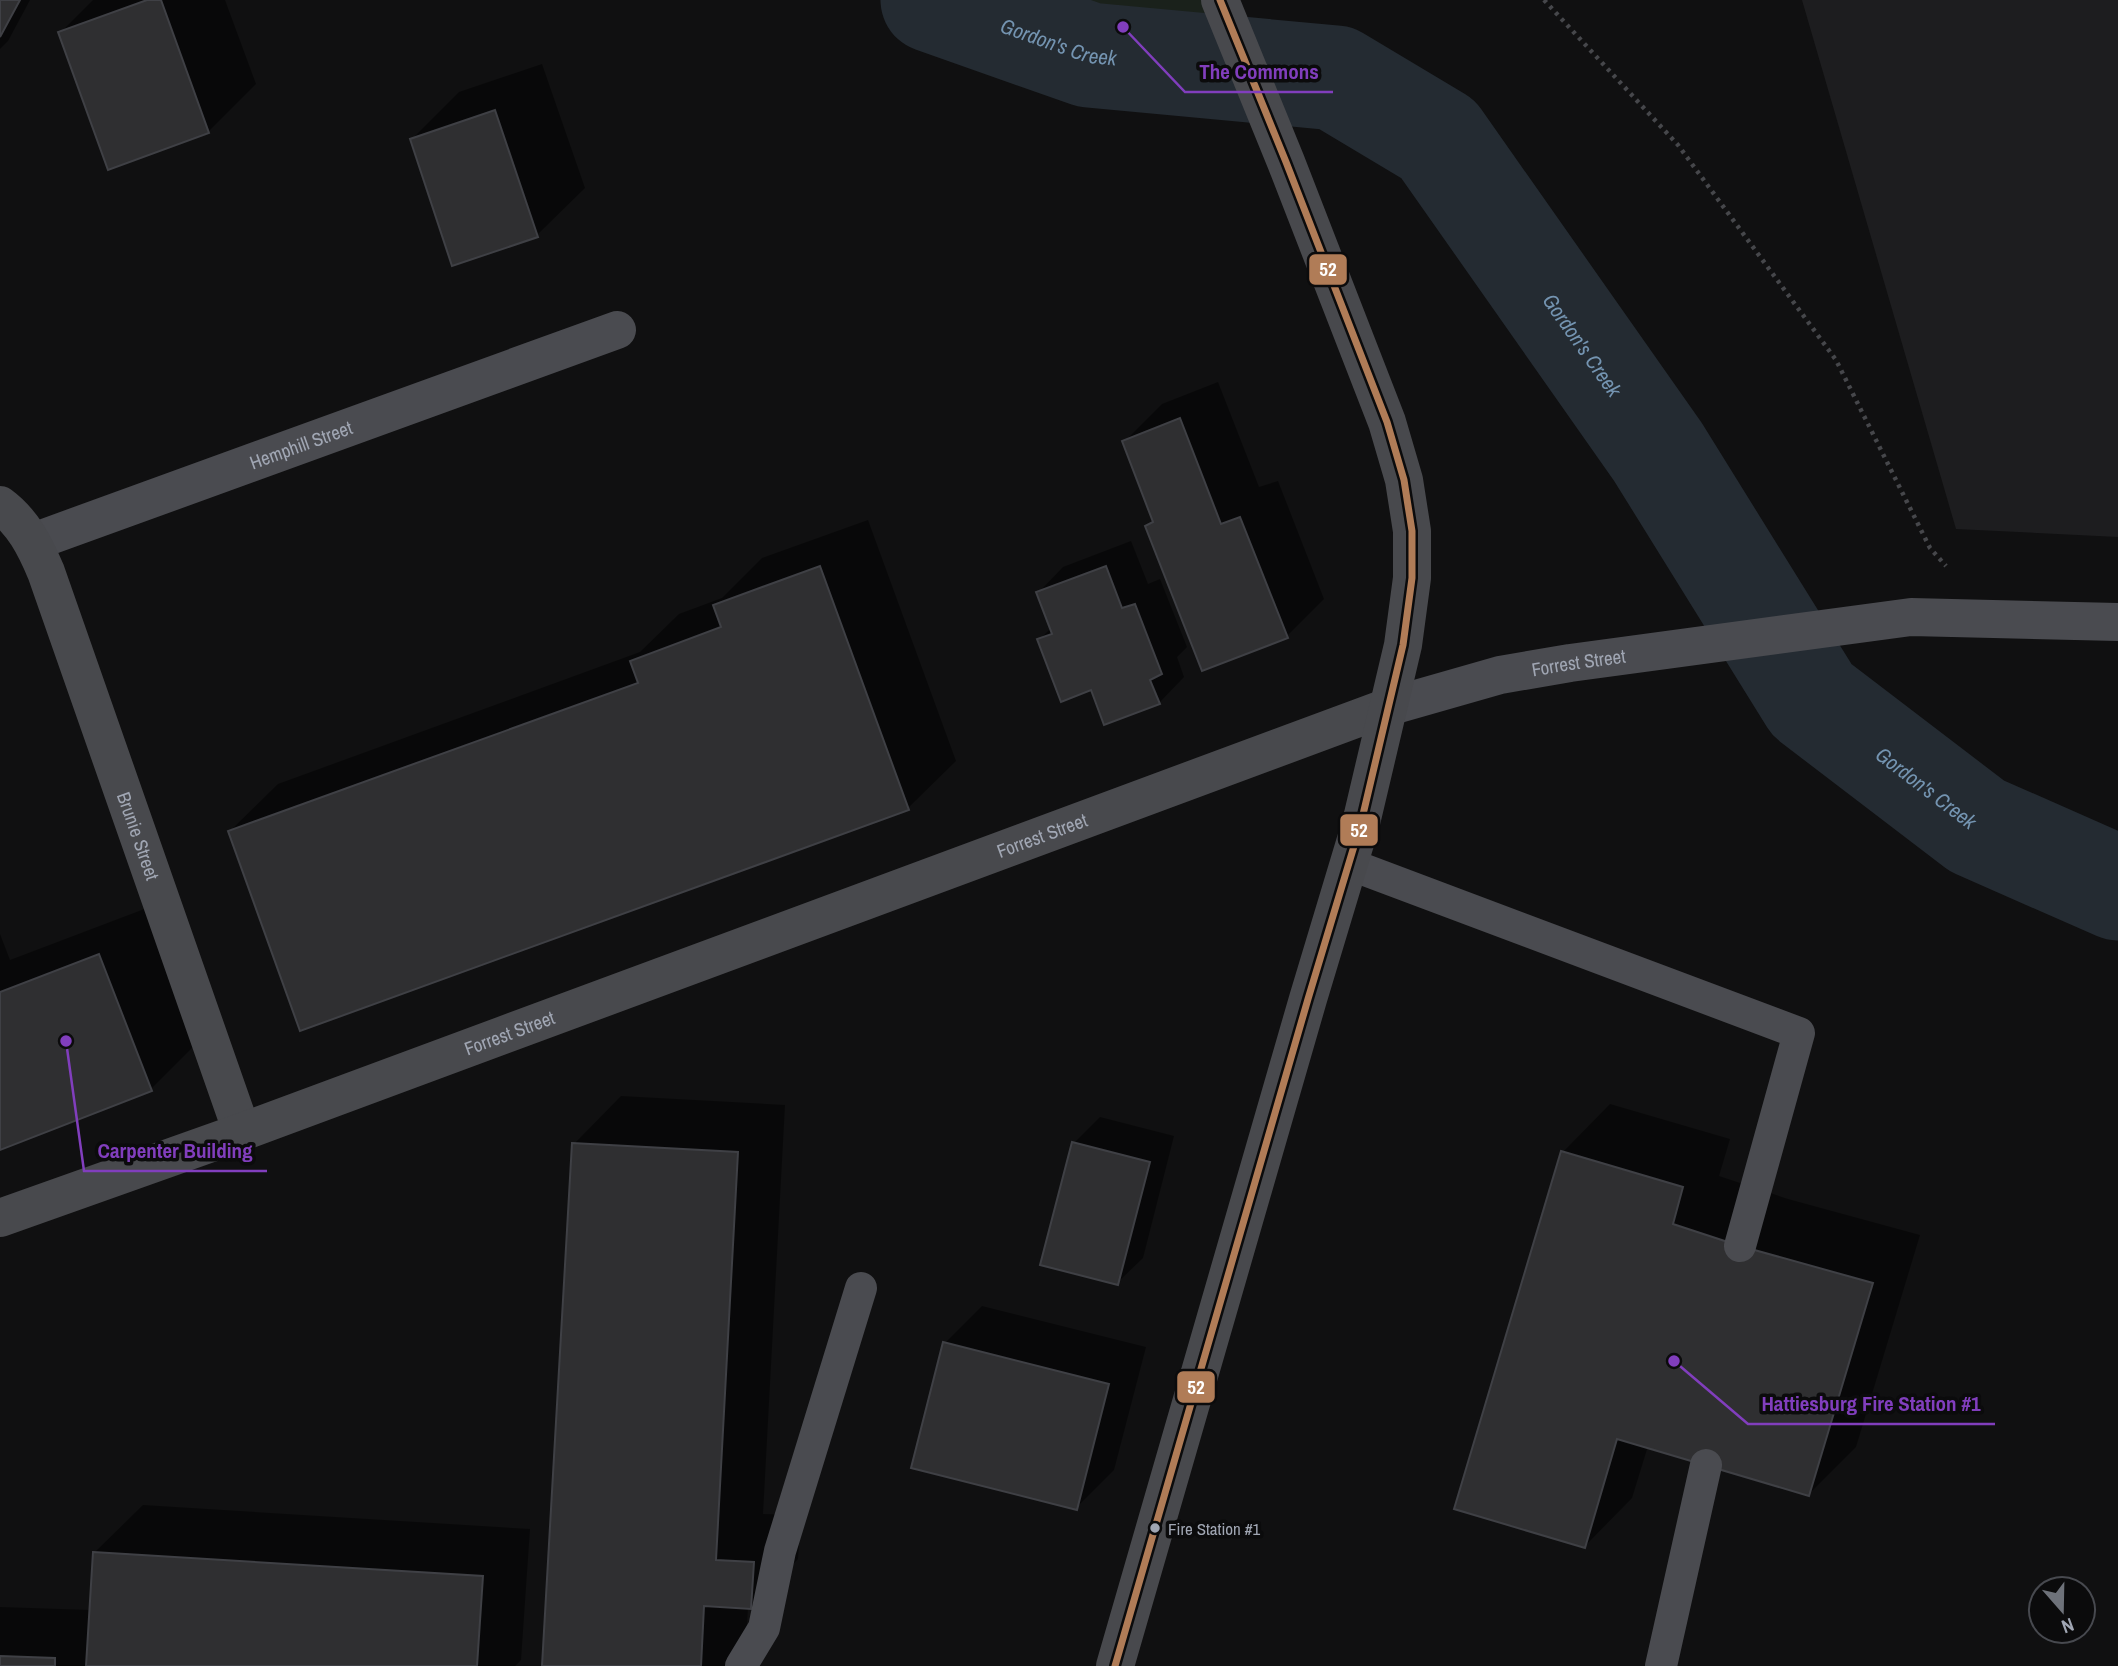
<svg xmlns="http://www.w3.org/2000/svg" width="2118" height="1666" viewBox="0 0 2118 1666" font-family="'Archivo Narrow',sans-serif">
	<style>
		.built { fill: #1d1d1f }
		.green { fill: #1a211b }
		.shadow { fill: #0007 }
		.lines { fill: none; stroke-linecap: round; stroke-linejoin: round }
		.river { stroke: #242b32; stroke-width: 105 }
		.building { fill: #2f2f31; stroke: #3f4045; stroke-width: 2 }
		.path { stroke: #46474b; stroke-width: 4.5; stroke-dasharray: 3.5 5; stroke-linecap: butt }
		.lane { stroke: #4a4b50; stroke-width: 32 }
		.street { stroke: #4a4b50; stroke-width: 38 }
		.secondary { stroke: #48494d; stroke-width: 38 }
		.bus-1-casing { stroke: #0b0b0c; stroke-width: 12 }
		.bus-1 { stroke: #b07c57; stroke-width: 7 }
		.bus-dot { fill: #a0a6b3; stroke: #0b0b0c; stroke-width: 2.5 }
		.labels { text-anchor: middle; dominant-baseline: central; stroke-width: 7; stroke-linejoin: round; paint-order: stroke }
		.bus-label { font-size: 17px; fill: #a0a6b3; stroke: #0b0b0c; text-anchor: start }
		.street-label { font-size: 19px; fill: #a0a6b3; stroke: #0b0b0c }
		.water-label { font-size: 21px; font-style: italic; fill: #7494b1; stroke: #0b0b0c }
		.leader { fill: none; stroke: #813ebd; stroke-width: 2.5 }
		.callout-dot { fill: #813ebd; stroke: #0b0b0c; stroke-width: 2.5 }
		.callout-label { font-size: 21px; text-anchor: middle; font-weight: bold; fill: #813ebd; stroke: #0b0b0c; stroke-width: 7; stroke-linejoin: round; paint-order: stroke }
		.line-badge { stroke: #0b0b0c; stroke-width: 2.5 }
		.badge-label { font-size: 19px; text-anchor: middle; font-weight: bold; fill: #fff }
	</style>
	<rect width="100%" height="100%" fill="#101011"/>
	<!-- built -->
	<path class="built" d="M1802,0h316v537l-162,-8z"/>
	<!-- green -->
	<path class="green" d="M933,0h287l38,72 -169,-17z"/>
	<!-- shadow -->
	<path class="shadow" d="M0,0h30l-22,41 -8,8z
		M93,0h132l31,84 -48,48 -148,-99z
		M542,64l43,124 -48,47 -125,-96 47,-47z
		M1218,382l41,105 19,-6 46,118 -37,37 -140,-110 7,-7 -30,-77 38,-38z
		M868,520l88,241 -48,47 -678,23 48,-47 362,-132 39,-38 43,-16 40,-40z
		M1131,541l17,43 12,-5 27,68 -10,10 7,20 -25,26 -67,-15 -53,-48 12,-12 -13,-35 25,-26z
		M147,908l51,134 -47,47 -151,59v-214l10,26z
		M621,1096l164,9 -22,409 38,1 -3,44 -47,48h-3l-3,53 -6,6h-195l30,-522z
		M1610,1104l120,35 -11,37 69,23 132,36 -64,212 -47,47 -161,-48 -16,52 -47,48 -129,-39 107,-355z
		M1100,1117l74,19 -31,122 -26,25 -43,-140z
		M982,1306l164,41 -32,123 -38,38 -131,-165z
		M143,1505l387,24 -9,131 -6,6h-515v-59l91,3 4,-58z"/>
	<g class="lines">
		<!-- river -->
		<path class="river" id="s1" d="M933,0l156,55 247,23 102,61 220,313 154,248 165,126 141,62"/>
	</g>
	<!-- building -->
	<path class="building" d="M0,0h20l-20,37z
		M147,0h14l48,133 -101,37 -50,-138z
		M495,110l43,127 -86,29 -42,-127z
		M1180,418l41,106 19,-7 48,121 -86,33 -57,-145 8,-4 -31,-81z
		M820,566l89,244 -609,221 -72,-200 410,-148 -8,-22 91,-34 -8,-22z
		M1106,566l16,42 13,-4 27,70 -12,6 10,24 -56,21 -13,-35 -30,12 -24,-63 15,-5 -16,-42z
		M99,954l53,137 -152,59v-158z
		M1072,1142l78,20 -32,123 -78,-20z
		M572,1143l166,9 -22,408 38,2 -3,47 -47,-3 -3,60h-159z
		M1561,1151l122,36 -10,37 67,22 133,37 -64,213 -192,-57 -32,109 -131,-39z
		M943,1342l166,42 -32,126 -166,-42z
		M93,1552l390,24 -6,90h-391z
		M0,1656l55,2v8h-55z"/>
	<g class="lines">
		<!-- path -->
		<path class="path" d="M1544,0l134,145 158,215 94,188 16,18"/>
		<!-- lane -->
		<path class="lane" d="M1349,864l450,169 -59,213
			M741,1666l23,-38 16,-77 81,-263
			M1661,1666l45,-201"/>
		<!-- street -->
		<g class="street">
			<path id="s2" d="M33,542l584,-212"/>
			<path id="s3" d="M1388,707l112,-32 70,-12 341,-46 207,5"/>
		</g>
		<!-- secondary -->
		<g class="secondary">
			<path id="s4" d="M0,505c23,17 35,41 46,67l196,560"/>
			<path id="s5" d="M0,1218l242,-86 1146,-425"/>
			<path d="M1115,1666l193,-667 53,-176 42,-178 9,-67v-47l-8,-51 -17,-58 -101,-260 -66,-162"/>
		</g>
		<defs>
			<path id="bus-1" d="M1115,1666l193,-667 53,-176 42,-178 9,-67v-47l-8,-51 -17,-58 -101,-260 -66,-162"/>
		</defs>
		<!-- bus-1 casing -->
		<use href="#bus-1" class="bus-1-casing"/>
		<!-- bus-1 -->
		<use href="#bus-1" class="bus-1"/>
	</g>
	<!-- markers -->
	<circle class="bus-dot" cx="1155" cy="1528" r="6"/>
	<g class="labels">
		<!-- bus labels -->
		<g class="bus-label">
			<text x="1168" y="1528">Fire Station #1</text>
		</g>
		<!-- street labels -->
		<g class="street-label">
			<text stroke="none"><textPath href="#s2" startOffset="285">Hemphill Street</textPath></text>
			<text stroke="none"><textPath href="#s3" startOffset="196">Forrest Street</textPath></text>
			<text stroke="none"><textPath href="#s5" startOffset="1110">Forrest Street</textPath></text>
			<text stroke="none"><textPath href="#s4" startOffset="362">Brunie Street</textPath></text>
			<text stroke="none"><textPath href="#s5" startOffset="542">Forrest Street</textPath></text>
		</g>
		<!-- water labels -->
		<g class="water-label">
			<text stroke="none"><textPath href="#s1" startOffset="133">Gordon's Creek</textPath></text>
			<text stroke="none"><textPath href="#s1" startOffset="784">Gordon's Creek</textPath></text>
			<text stroke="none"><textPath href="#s1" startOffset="1351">Gordon's Creek</textPath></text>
		</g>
	</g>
	<!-- callouts -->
	<path class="leader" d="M1123 27L1185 92H1333M66 1041L84 1171H267M1674 1361L1748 1424H1995"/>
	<g class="callout-dot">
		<circle cx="1123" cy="27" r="7"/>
		<circle cx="66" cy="1041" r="7"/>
		<circle cx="1674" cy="1361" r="7"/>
	</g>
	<g class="callout-label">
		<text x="1259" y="79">The Commons</text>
		<text x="175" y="1158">Carpenter Building</text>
		<text x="1871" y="1411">Hattiesburg Fire Station #1</text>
	</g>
	<g class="line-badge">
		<rect x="1308" y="253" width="40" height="33" rx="7" fill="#b07c57"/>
		<rect x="1339" y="813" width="40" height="34" rx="7" fill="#b07c57"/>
		<rect x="1176" y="1370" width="40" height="34" rx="7" fill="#b07c57"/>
	</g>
	<g class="badge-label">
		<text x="1328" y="276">52</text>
		<text x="1359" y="837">52</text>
		<text x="1196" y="1394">52</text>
	</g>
	<!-- north arrow -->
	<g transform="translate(2062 1610) rotate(160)"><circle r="33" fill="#0b0b0c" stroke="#47494f" stroke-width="2"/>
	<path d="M0-5L12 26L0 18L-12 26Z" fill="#6e727a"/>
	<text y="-10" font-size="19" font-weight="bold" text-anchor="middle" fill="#a0a6b3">N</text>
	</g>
</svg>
